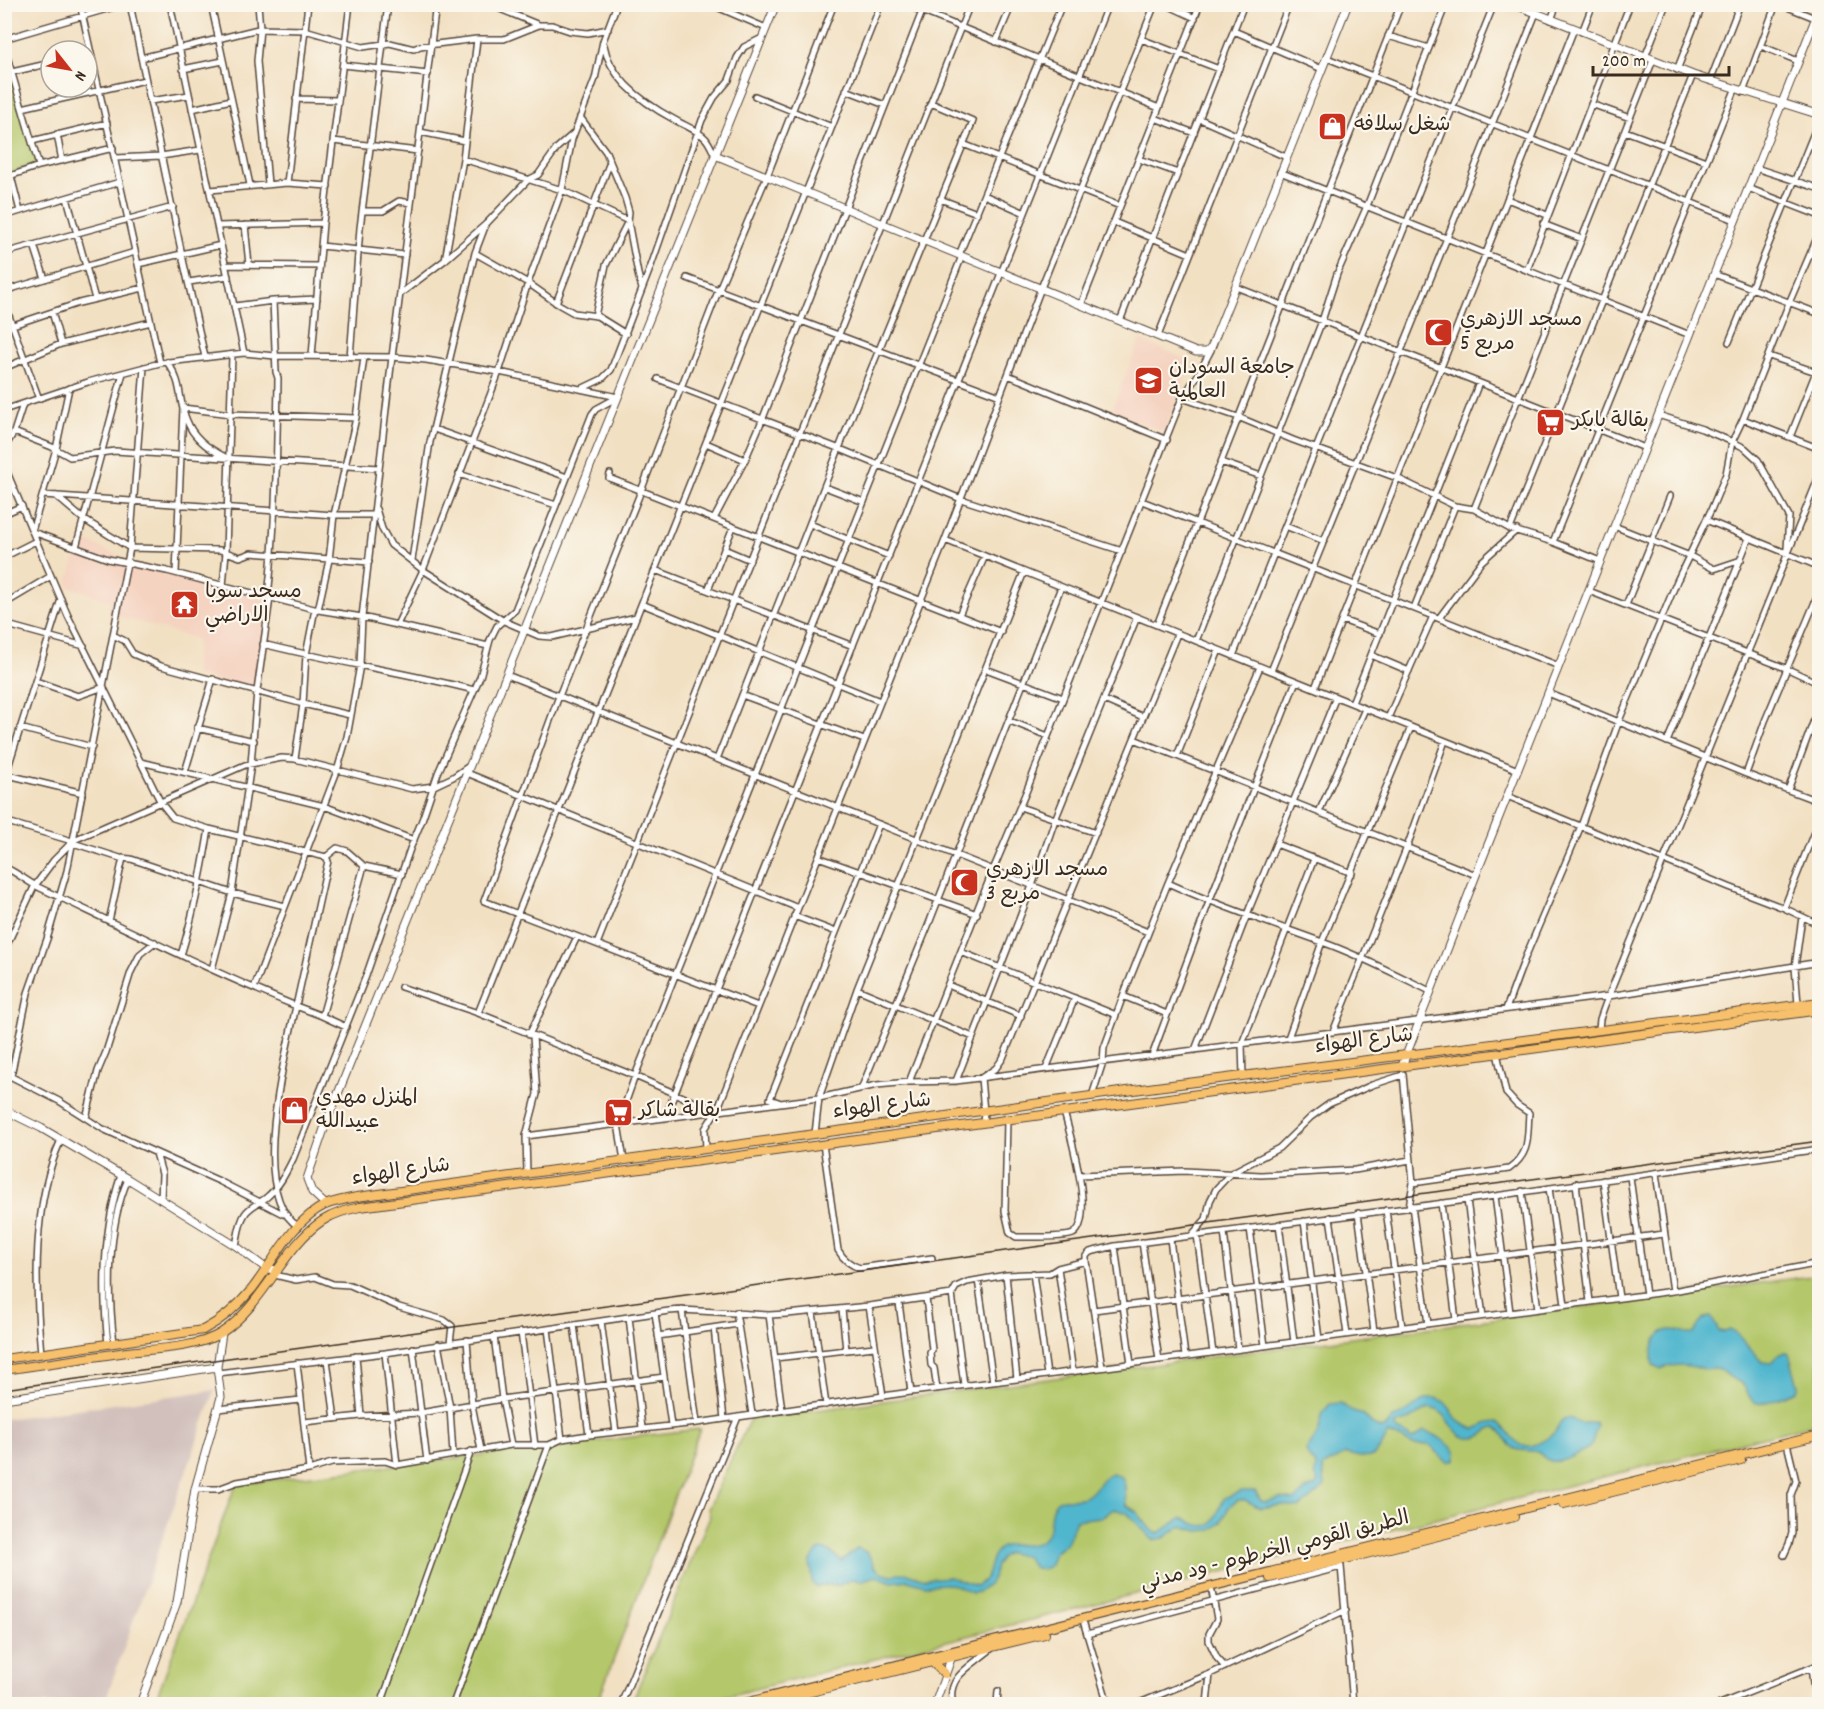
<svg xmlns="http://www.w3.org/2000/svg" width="1824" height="1709" viewBox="0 0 1824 1709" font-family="Dekko,'Playpen Sans Arabic',sans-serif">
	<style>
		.built { fill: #f5d3c1 }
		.industrial { fill: #d1c0bc }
		.green { fill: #b4c76b; stroke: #787844; stroke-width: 1.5 }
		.water { fill: #50b6ce; stroke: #467076; stroke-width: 1.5 }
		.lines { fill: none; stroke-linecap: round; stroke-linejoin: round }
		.minor-casing { stroke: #564537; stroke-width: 8 }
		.tertiary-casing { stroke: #564537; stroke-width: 9 }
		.primary-casing { stroke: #564537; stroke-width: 10 }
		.trunk-casing { stroke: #564537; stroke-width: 10 }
		.minor { stroke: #fff; stroke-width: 5 }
		.tertiary { stroke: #fff; stroke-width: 7 }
		.primary { stroke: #f7c06c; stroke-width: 8 }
		.trunk { stroke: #f7c06c; stroke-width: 8 }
		.rail { stroke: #3b2a1e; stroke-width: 1.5 }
		.labels { text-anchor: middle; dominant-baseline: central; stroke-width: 4.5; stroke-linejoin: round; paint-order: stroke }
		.poi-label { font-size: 21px; fill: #3b2a1e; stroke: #fbf7ec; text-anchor: start }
		.street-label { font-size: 21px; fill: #3b2a1e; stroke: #fbf7ec }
	</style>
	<rect width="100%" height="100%" fill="#fbf7ec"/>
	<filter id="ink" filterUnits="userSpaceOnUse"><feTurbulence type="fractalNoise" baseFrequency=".0167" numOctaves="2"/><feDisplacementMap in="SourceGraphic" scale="12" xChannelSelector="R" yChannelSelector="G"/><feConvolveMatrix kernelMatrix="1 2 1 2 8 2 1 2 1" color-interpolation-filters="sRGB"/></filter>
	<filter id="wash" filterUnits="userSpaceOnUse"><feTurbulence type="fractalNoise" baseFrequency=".008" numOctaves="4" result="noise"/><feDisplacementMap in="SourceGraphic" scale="24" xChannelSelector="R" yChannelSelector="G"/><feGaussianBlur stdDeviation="1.35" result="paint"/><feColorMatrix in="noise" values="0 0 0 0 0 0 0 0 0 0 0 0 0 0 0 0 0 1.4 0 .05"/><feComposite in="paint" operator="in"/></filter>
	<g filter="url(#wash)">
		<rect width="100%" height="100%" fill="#f2e0c2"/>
		<!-- built -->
		<path class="built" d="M1140,340l52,22 -28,70 -53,-21z
			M81,539l40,18 4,6 145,39 -12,89 -63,-16 1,-36 -88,-26 2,-12 -43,-15z"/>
		<!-- industrial -->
		<path class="industrial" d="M215,1390l-111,314h-99v-285z"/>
		<!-- green -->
		<path class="green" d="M4,52l34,111 -33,13h-1z
			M1819,1275v148l-1124,281h-64l79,-188 -2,-7 42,-90z
			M700,1429l-103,275h-443l82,-220z"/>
		<!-- water -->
		<path class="water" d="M1711,1317l8,14 6,1 5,-2 6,3 26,29 10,1 6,-8 6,-3 5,2 9,31 -2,6c-6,3 -33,14 -39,12 -8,-2 -9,-12 -14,-18 -3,-4 -8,-4 -12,-7 -8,-6 -14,-14 -25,-8 -15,-4 -30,-8 -45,-1l-8,-4c-3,-11 1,-34 17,-35 8,-1 15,5 24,3 5,-8 7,-15 17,-16z
			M1431,1398c18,-1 19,16 30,25 5,3 10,5 15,6l12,-6 10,-1c8,6 12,16 19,21 11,8 27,-2 35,-8 6,-4 6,-16 15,-17 6,-1 9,5 13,5 4,1 10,-1 14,-1l3,3 -5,19 -3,4c-12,5 -28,18 -41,12 -4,-1 -7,-7 -11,-8 -10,-4 -18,2 -27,-7 -6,-7 -6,-14 -15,-17 -8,1 -13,10 -21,10 -25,2 -20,-27 -45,-30l-20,12 -14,5v3l18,11 12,-8c9,2 27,14 31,22l-1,7 -7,2c-20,-12 -5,-19 -35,-17l-13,-7 -12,-4c-3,4 -4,9 -7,13 -10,17 -21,9 -36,7l-22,13 2,20 -26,21 -16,-3 -23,3 -15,-8h-7l-9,7 -7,15 -10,8 -14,1 -17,-5 -17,12 -11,2 -26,-27 -13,-4 -13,8 -25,3 -9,23 -13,10 -4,12 -6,4 -10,-1 -8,-12 -18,-3 -7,4 -5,8 -3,13 -4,6 -10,8 -7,1 -17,-8 -7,-1 -23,1 -17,-5 -16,2 -16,-6 -15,5 -8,-2 -14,6h-15l-8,2 -4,-4 -2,-21 8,-12 4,-1 8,2 11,10 17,-13 10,5 6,13 7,6 11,3 15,-2 17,6 25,-2 27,9c19,-10 9,-27 24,-38 12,-8 32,3 44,-10 11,-11 1,-27 14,-38 9,-3 20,1 29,-4 11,-6 12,-19 25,-23 18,4 12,19 14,32l11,7 14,18 7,4 23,-16c6,1 8,3 14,6 20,8 23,-14 29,-26l18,-7h13l6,10 5,1 15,-4 14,2 12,-11 10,-4 2,-3 -4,-7 1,-10 -7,-7 -3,-7 12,-18 5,-21 7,-8 10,-1 13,9 11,3 9,10 7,4 6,-2 7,-9c18,-4 21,-16 38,-20z"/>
	</g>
	<g filter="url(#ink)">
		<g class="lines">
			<defs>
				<path id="minor" d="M80,4l80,359
					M130,4l52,251 23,102
					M170,4l74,349
					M211,4l39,181
					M258,4l2,25 -3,32 11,123
					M488,4l51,21
					M710,4l56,24
					M904,4l255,104
					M1165,4l30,14
					M1780,4l35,14
					M1551,20l6,-16
					M1234,31l88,38
					M1582,32l11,-28
					M1388,36l41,12
					M4,39l120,-35
					M1141,39l78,30
					M996,42l16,-38
					M604,45c6,35 41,59 71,75 10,6 23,10 31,19 4,5 6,11 9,16
					M4,46l35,120
					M1761,46l37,15
					M1645,57l21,-53
					M141,58l117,-29 47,1 58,17 27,-4 24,6 6,-3 57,-7h27l35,-14h13l18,6 18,2 20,-4
					M1327,58l408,162
					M343,65l85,9
					M183,69l40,-8
					M1677,70l26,-66
					M12,72l39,-9
					M1710,81l30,-77
					M846,90l39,15
					M1743,92l33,-88
					M755,96l77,31
					M296,99l42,1
					M150,101l39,-6
					M1591,104l39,14
					M22,108l123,-28
					M192,109l39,-9
					M580,117l26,35 19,46 4,14 -1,9 10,53 4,15
					M1155,118l39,15
					M1200,119l86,38
					M1625,131l81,30
					M420,132l45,9
					M57,134l5,27
					M32,141l75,-18
					M333,141l85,10
					M963,144l157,62
					M115,158l46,-2 39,-6
					M463,159l99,31 66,31 -22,44 -11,51
					M1139,159l39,14
					M1756,168l64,21
					M1280,172l410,163
					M11,176l9,35
					M4,178l35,-12 74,-18
					M287,183l21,-179
					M1748,188l72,28
					M210,190l77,-7 41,3
					M984,195l41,18
					M67,198l28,101
					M940,199l37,14
					M1507,199l40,16
					M362,211h21l16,-10 12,2
					M4,216l116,-34
					M1114,222l76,32
					M1543,224l39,15
					M245,225l4,40
					M218,226l105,-3
					M34,245l11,34
					M321,246l84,9
					M4,253l169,-46
					M475,253l53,30 30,21 16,9 23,3 29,18
					M959,255l103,-251
					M445,260l18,-101 14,-120
					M138,264l83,-19
					M225,265l94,1
					M1527,270l103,-266
					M1714,274l106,40
					M687,278l313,118
					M189,282l39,-6
					M1236,287l409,161
					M4,291l131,-39
					M400,294l45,-34 41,-36 42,-44 10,-5 19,-27 17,-15
					M4,302l35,97
					M556,303l54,-141
					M1081,305l119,-301
					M235,306l38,-5 44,-2
					M52,312l9,32
					M1120,321l124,-317
					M4,328l75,-25 64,-15
					M1158,336l131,-332
					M1729,342l91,-224
					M312,356l11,-133 27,-219
					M1769,356l47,16
					M350,357l10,-129 28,-224
					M167,362c17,22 10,36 20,59 6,16 22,28 38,36
					M4,368l57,-24 90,-22
					M1008,375l159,65
					M658,379l182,70 121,50 161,52
					M581,389l21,-10 9,-9 40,-104 51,-146 12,-22 15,-18 8,-22 7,-11 18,-9
					M1182,398l56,19 55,23 104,38 58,28 19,3 36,20 43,13 47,19
					M4,410l84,-28 72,-19 84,-10 31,3 117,1 34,3 73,12 119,25
					M1658,415l44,14 33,14 10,5 13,12 31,56 -2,33
					M1743,419l77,30
					M434,429l133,48
					M14,432l38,15 18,10 45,-6 264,17
					M1790,437l30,-75
					M706,443l39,17
					M4,449l10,-17 9,-28
					M1221,462l40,14
					M4,465l64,151 93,187 12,15 36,11 117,28 2,4 -32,145 26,10 24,11
					M459,474l97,31
					M610,474l-1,4 392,154
					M825,487l39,15
					M43,495l291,20h40
					M56,496l27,23 47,29 90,2 20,7 11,-4 118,9
					M1142,501l417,165
					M376,509l6,20 9,16 32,25 81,51 35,15 13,1 84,-20
					M1474,509l179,-449
					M4,514l18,-8
					M714,519l31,-59 18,-42 162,-414
					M1706,520l114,47
					M810,524l79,32
					M1285,526l39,15
					M1614,526l76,30 24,13 27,-9
					M1510,529l183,-454
					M32,531l24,-82 13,-61
					M33,532l75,27 59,12 151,39 44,7 126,29
					M945,540l573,230
					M1553,542l182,-452
					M76,547l47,-174
					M724,549l26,11
					M4,557l32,-16
					M412,560l18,-118 45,-189 11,-29
					M655,570l198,76
					M176,573l7,-165 48,6 125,4
					M223,586l3,-34 6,-197
					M708,590l25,-63
					M1589,591l199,78 32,15
					M268,597c8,-73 9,-146 10,-219l-2,-6 -3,-71
					M4,604l47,-28
					M642,604l238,97
					M1626,605l44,-109
					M1414,608l41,-102
					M318,610l11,-50 5,-45 22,-97 8,-61
					M959,615l26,-59
					M1439,618l42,-56 36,-32
					M1342,620l38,14
					M4,624l80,22
					M397,625l26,-55 76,-198 29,-89 34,-93 10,-51 23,-60 8,-38 14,-37
					M1157,625l244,-621
					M113,635l12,6 8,13 28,12 142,38 47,11
					M1196,641l126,-320 15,-47 30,-68 79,-202
					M263,644c70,18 141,28 211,46
					M1371,655l38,16
					M1233,656l261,-652
					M986,669l77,29
					M1271,671l176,-433 89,-225
					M507,675l641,257
					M36,681l42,15 26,-9
					M1315,688l259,-659
					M1548,693l198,81 19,-53 55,-131
					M742,695l122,45
					M1104,700l39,17
					M1352,703l127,-320
					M1388,718l45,-102
					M1010,721l38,15
					M20,728l72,19
					M197,728l57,13
					M1134,739l342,136
					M1667,742l82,-204
					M1177,756l42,-106
					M295,759l8,-55 3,-49 9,-46
					M717,759l136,-346 120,-292 -42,-18
					M141,762l183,44 90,34
					M185,772l28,-93
					M467,773l331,135
					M4,774l79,19
					M1746,774l74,28
					M4,780l57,-181
					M1788,790l32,-86
					M1507,796l222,91 55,21 36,17
					M1020,807l76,26
					M1319,812l46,-103
					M4,821l68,20
					M73,843l47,15 11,1 101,34 53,13
					M1276,844l76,29
					M326,857l11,-9 10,3 17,15 38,8
					M818,857l159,57
					M4,867c12,5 21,13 32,19 86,41 172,84 260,120 -10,49 -49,189 3,221
					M1168,883c50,23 102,40 154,59 37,13 73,32 108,49
					M1784,908l36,-91
					M794,916l42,16
					M109,921l14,-63
					M597,944l373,-940
					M4,951l30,-64 20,-27 20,-20 171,-75 37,-7 13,1 117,30 22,-3 19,-9 16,-11
					M961,952l155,63
					M181,955c13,-42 21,-83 28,-126
					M212,969l20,-76 19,-129 6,-73 13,-93
					M948,985l73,31
					M401,987l77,26 157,63 80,35
					M254,988l83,-217 10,-34 13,-72 2,-48 30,-260 44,-353
					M857,989l116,48
					M1123,996l44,18
					M1798,1004l-3,-37 7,-50
					M758,1006l-274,-105 75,-205 82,-205 78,-202 48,-113 67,-172
					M1506,1009l19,-51 56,-132 38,-105 58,-140 34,-71 15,-36 6,-32 11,-23 46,-116 31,-72
					M478,1013l403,-1009
					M322,1016l42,-150
					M1599,1029l1,-10 5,-14 215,-531
					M1333,1032l74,-185 38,-106
					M529,1035l48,-98
					M1288,1038l34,-96 89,-215
					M1195,1050l55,-143 86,-210
					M1152,1056l57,-154 87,-221
					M1046,1069l29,-71
					M4,1073l55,28 44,28 116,52 64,33
					M1403,1074l10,109 -4,24
					M11,1076l17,-83 19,-54 20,-68 63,-323 14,-181
					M1243,1076l-1,-32 72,-185
					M956,1081l76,-195 23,-66 82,-203
					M909,1082l84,-212 33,-78 156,-394 16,-23 13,-25
					M862,1087l66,-161 133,-339
					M1092,1096l11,-34 1,-14 19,-52 45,-113 92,-216
					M781,1103l-11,-4 109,-275
					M86,1118l12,-47 8,-19 25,-80 9,-18 15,-12
					M665,1118l443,-1114
					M1007,1120l-2,91 5,22 6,4c11,0 49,1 57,-3 23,-13 -3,-100 -9,-122
					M983,1123l1,-11 -3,-34 15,-10 7,-10 174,-424
					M815,1134l4,-36 38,-109 167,-417
					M526,1136l293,-38 58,-13 32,-3 47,-1 653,-85 211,-34
					M823,1144l15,106c5,9 12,15 22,18l72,-10
					M706,1149l-1,-20 13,-21 227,-568 96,-252 114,-284
					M156,1153l6,21 -1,26
					M624,1160l-6,-36 17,-48 327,-820
					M1656,1173l17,118
					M527,1174l-1,-38 11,-42 -4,-57
					M1079,1175l106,-4 76,4 94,-5 55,-10
					M1630,1177l16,118
					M1603,1180l16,118
					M1413,1183l96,-14c22,-16 18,-31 20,-56l-12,-8 -11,-12 -9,-40
					M1576,1183l14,119
					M1549,1188l16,117
					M1522,1191l16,118
					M1495,1196l15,116
					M1467,1200l16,116
					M1441,1203l15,117
					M1412,1206l16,118
					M1386,1210l16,117
					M1358,1213l16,118
					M1330,1217l17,117
					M1304,1221l15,118
					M1279,1224l15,118
					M1250,1228l15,118
					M1224,1232l14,117
					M1197,1235l16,118
					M1191,1236l15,-17 4,-18 6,-12 15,-16 48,-25 32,-31 18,-13 43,-19 31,-10
					M1170,1239l15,117
					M1142,1242l17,118
					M236,1246c2,-10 3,-23 9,-32 5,-8 15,-11 22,-17 12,-10 19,-24 26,-38l73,-183 44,-127 12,-29 16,-47 42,-96 10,-37 7,-14 18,-16 77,-196 4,-5 22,-12
					M1115,1246l16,118
					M1058,1268l15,104
					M1033,1273l14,102
					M275,1275l21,5 19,-3 18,7 17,1 49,22 45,13 8,6 -2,17
					M1006,1275l11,104
					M978,1280l15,102
					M926,1298l6,52 -2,3 1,12 3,3 3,21
					M899,1303l12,89
					M869,1306l14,90
					M842,1309l4,41
					M682,1310l15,113
					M1094,1310l570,-76
					M736,1312l16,102
					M813,1312l13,93
					M655,1313l16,112
					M769,1315l13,95
					M629,1317l13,111
					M601,1321l15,111
					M574,1325l15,110
					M714,1328l10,91
					M548,1329l14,110
					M521,1332l14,114
					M494,1336l8,63 9,46
					M658,1336l80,-12
					M467,1340l5,65 9,45
					M114,1343c-6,-50 -7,-116 14,-164
					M108,1344c-6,-55 -5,-115 13,-169
					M438,1344l12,64 3,46
					M413,1348l14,113
					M385,1353l12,112
					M41,1354c-6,-67 -9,-151 20,-214
					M356,1356l5,60
					M775,1358l99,-11
					M327,1360l8,59
					M297,1363l12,107
					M1102,1367l-16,-106v-5l4,-4 25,-6 352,-46 353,-51
					M218,1373l167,-20 284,-42 13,-1 87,5 18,-1 82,-8 83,-12
					M964,1385l-12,-91 4,-7 11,-5 39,-7 44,-2 8,-5 28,-7
					M218,1409l83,-9
					M304,1422l57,-6 59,-3 82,-14 162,-22
					M195,1489h23l19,-7 72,-12 23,-7 53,-2 12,4 114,-20h38l13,-6 27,-4 108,-12 214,-31 106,-13 656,-88 147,-28
					M1784,1555l5,-11 3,-11 -1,-38 5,-14 -8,-33
					M1341,1566l12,138
					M1212,1592l5,27 -8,15v7l8,17 8,9
					M1084,1624l24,80
					M1087,1634l254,-67
					M1811,1668l5,36
					M381,1704l90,-253
					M453,1704l96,-259
					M621,1704l117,-287
					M953,1704c-8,-27 20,-39 38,-55
					M997,1704l1,-13
					M1137,1704l73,-30 136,-64
					M1207,1704l3,-30
					M1720,1704l100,-40"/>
				<path id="tertiary" d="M1513,4l180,71 127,40
					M715,155l481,197h11l4,-4 137,-344
					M1402,1066l74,-191 344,-868
					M4,1110l37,18 87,51 108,67 31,23 11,1
					M326,1205l-14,-13 -5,-13 18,-53 451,-1122
					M4,1399l213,-32
					M140,1704l37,-102 18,-113 26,-92 -4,-30 5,-34
					M935,1704l18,-51"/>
				<path id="primary" d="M4,1359l199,-29c19,-10 35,-24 49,-41 22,-28 40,-68 73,-84 10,-4 21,-6 32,-8l799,-110 664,-85
					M4,1370c41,-6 82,-12 123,-18 28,-3 71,-4 94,-19 43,-28 62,-86 101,-112 12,-8 25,-11 38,-14l1460,-197"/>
				<path id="trunk" d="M1564,1504l177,-44
					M1270,1578l244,-61
					M932,1662l13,12
					M740,1704l1080,-269
					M763,1704l282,-70"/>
			</defs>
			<!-- minor casing -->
			<use href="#minor" class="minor-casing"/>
			<!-- tertiary casing -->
			<use href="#tertiary" class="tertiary-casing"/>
			<!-- primary casing -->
			<use href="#primary" class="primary-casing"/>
			<!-- trunk casing -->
			<use href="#trunk" class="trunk-casing"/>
			<!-- minor -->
			<use href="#minor" class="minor"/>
			<!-- tertiary -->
			<use href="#tertiary" class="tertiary"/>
			<!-- primary -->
			<use href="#primary" class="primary"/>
			<!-- trunk -->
			<use href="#trunk" class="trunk"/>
			<!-- rail -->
			<path class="rail" d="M4,1389l1407,-194 409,-54"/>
		</g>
	</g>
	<!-- icons -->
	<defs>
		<symbol id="shop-square" viewBox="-11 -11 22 22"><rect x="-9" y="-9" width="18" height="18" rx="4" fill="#c8321e" stroke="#fbf7ec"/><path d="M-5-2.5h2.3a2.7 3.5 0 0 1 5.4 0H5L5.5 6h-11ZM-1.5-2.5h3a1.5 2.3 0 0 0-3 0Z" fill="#fff"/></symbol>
		<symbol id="mosque-square" viewBox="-11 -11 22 22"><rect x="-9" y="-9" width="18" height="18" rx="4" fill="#c8321e" stroke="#fbf7ec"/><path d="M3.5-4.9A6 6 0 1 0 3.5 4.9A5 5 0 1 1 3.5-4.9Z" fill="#fff"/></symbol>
		<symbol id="university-square" viewBox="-11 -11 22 22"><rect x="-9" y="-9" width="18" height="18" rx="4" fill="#c8321e" stroke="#fbf7ec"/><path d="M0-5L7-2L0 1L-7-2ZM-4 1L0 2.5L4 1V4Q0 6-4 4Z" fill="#fff"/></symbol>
		<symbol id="supermarket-square" viewBox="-11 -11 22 22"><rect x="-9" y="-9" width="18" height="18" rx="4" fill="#c8321e" stroke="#fbf7ec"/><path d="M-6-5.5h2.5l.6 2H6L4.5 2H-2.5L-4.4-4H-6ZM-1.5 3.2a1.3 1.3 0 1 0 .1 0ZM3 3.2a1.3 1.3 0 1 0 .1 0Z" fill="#fff"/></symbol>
		<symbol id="temple-square" viewBox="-11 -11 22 22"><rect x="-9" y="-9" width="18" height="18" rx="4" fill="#c8321e" stroke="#fbf7ec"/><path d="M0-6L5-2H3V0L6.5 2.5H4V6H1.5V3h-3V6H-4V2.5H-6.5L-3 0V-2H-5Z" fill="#fff"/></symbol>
	</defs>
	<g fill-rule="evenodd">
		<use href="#shop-square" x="1316" y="110" width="33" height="33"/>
		<use href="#mosque-square" x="1422" y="316" width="33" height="33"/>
		<use href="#university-square" x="1132" y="364" width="33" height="33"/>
		<use href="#supermarket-square" x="1534" y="406" width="33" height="33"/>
		<use href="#temple-square" x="168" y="588" width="33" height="33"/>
		<use href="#mosque-square" x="948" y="866" width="33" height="33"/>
		<use href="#shop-square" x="278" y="1094" width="33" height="33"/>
		<use href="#supermarket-square" x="602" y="1096" width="33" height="33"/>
	</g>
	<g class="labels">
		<!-- poi labels -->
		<g class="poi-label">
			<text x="1354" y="126">شغل سلافه</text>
			<text x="1460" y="321">مسجد الازهري<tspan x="1460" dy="24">مربع 5</tspan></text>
			<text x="1169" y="369">جامعة السودان<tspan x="1169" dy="24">العالمية</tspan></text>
			<text x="1572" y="422">بقالة بابكر</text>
			<text x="205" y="593">مسجد سوبا<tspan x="205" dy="24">الاراضي</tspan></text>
			<text x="986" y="871">مسجد الازهري<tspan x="986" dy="24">مربع 3</tspan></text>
			<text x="316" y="1099">المنزل مهدي<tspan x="316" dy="24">عبيدالله</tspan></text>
			<text x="639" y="1112">بقالة شاكر</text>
		</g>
		<!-- street labels -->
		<g class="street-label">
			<text transform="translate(1364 1042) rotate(-7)">شارع الهواء</text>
			<text transform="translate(882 1107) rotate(-7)">شارع الهواء</text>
			<text transform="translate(401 1173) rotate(-8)">شارع الهواء</text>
			<text transform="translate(1275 1552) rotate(-14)">الطريق القومي الخرطوم - ود مدني</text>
		</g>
	</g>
	<!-- margin -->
	<rect width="1824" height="1709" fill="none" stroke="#fbf7ec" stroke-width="24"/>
	<!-- north arrow -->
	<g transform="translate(69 69) rotate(121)"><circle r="28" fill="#fbf7ec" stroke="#aea59a" stroke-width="1.5"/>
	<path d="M0-4.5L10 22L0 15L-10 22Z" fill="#c8321e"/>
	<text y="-9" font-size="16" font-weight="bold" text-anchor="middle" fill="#3b2a1e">N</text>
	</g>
	<!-- scale -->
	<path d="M1593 66v9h136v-9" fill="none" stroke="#3b2a1e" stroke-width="3"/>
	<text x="1602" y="66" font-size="18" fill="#3b2a1e" stroke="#fbf7ec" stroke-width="4.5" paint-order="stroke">200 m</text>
</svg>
